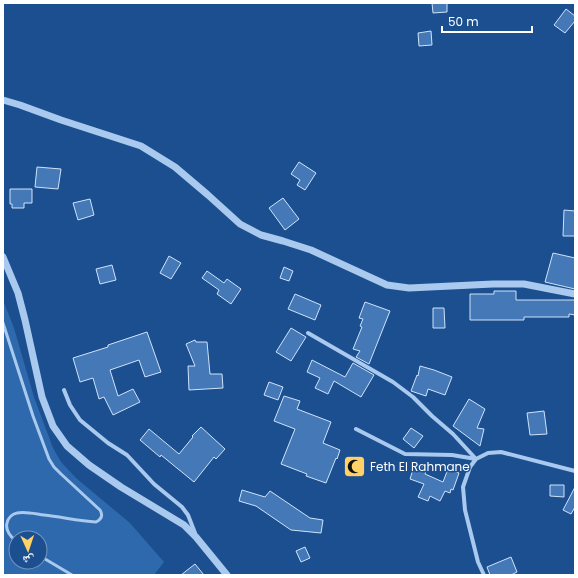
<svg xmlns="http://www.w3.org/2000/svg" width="578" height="578" viewBox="0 0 578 578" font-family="Poppins,'Noto Naskh Arabic',sans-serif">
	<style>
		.green { fill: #2e69ad; fill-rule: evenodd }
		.building { fill: #4478b7; stroke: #cfe3fa }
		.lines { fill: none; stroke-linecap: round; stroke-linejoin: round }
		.service { stroke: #a9c9ee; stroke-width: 3 }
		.minor { stroke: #a9c9ee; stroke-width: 4 }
		.tertiary { stroke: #a9c9ee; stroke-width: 7 }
		.labels { text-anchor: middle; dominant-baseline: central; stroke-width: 3; stroke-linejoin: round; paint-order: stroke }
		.poi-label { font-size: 12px; fill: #fff; stroke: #1b4f8f; text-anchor: start }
	</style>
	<rect width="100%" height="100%" fill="#1b4f8f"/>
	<!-- green -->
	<path class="green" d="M3,300l11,28 20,69 19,51 8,14 15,16 54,45 34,39 -10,13h-151zM16,538h24v24h-24z"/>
	<!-- building -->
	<path class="building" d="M432,3h15v9l-14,1z
		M566,9l9,7v5l-10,12 -11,-8z
		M431,31l1,14 -13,1 -1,-13z
		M299,162l17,11 -11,17 -8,-5 3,-5 -9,-6z
		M37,167l24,2 -3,20 -23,-2z
		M10,189h22v14h-8v5h-12v-4h-2z
		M283,198l16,21 -14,11 -16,-22z
		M90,199l4,16 -16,5 -5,-17z
		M564,210l11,1v25h-12z
		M553,253l22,5v31l-30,-7z
		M169,256l12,7 -10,16 -11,-6z
		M112,265l4,15 -16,4 -4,-15z
		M284,267l9,4 -4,10 -9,-3z
		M207,271l17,12 3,-4 14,10 -10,15 -14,-10 2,-4 -17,-12z
		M494,291h22v9h59v15l-6,-1v3h-45v3h-54v-26h24z
		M295,294l26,11 -6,15 -27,-11z
		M365,302l25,9 -21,53 -13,-7 4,-6 -7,-2 9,-22 -2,-1 3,-7 -4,-1z
		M433,308h11l1,20h-12z
		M291,328l15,9 -15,24 -15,-9z
		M147,332l14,40 -16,5 -6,-17 -29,10 8,26 15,-7 7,13 -27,13 -9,-18 -5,2 -6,-21 -13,4 -7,-24 35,-11v-2z
		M195,340l1,2h11l3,32h12l1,14 -34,2 -1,-24h7l-9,-22z
		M312,360l33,17 8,-14 21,12 -13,22 -27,-16 -6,13 -13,-6 5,-10 -13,-6z
		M420,366l14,4 18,7 -7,18 -17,-6 -2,7 -15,-5 6,-16 1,1z
		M269,382l14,5 -5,13 -14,-5z
		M284,396l16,5 -3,8 34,13 -8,21 17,7 -3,9 -1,-1 -10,25 -20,-7 1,-2 -26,-10 14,-35 -21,-8z
		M469,399l16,10 -8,19 7,1 -4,17 -27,-20z
		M544,411l3,23 -17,1 -3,-22z
		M201,427l24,22 -9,10 -2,-2 -20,25 -33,-27 -1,2 -20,-17 9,-11 30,25 14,-17 -1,-1z
		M411,428l12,8 -9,12 -11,-9z
		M415,463l12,5 -2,6 18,8 5,-13 11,4 -6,17 -2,-1 -1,4 -5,-2 -5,10 -10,-5 -2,5 -10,-4 6,-13 -14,-5z
		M550,485h14v12l-14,-1z
		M575,487v20l-4,7 -8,-4z
		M242,490l23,7 5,-6 40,27 13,2 -2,13 -30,-3 -35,-24 -17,-5z
		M305,547l5,11 -9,4 -5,-11z
		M511,557l6,15 -6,3h-21l-3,-8z
		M195,564l9,11h-23z"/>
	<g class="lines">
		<!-- service -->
		<path class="service" d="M3,323l30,93 16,43 5,8 7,7 39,36c3,5 2,9 -4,12 -17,-1 -34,-5 -52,-7 -8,-1 -19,-4 -27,-2 -5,1 -9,5 -10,10 -2,8 4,14 9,18
			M40,556l32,19"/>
		<!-- minor -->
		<path class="minor" d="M308,333l85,49 20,15 19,19 21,18 23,25
			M64,390l6,15 10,15 28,23 19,12 27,29 28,23 6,8 7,18
			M356,429l49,25 47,1 24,4
			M484,575l-6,-13 -13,-52 -2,-23 7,-20 6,-8 12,-6 13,-1 74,19"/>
		<!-- tertiary -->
		<path class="tertiary" d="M3,100l17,5 41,15 80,26 34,21 33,28 32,29 21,11 22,6 28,9 76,35 22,3 84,-4h31l51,10
			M3,257l15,36 7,27 17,77 11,29 14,20 22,19 32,22 63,38 12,12 31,38"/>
	</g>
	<!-- icons -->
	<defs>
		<symbol id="mosque-square" viewBox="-11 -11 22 22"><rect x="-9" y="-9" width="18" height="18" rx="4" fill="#ffd166" stroke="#1b4f8f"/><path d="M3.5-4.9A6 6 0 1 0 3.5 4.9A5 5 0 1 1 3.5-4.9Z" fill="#111"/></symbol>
	</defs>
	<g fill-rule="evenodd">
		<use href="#mosque-square" x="342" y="454" width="25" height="25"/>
	</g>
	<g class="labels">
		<!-- poi labels -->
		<g class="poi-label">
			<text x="370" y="466">Feth El Rahmane</text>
		</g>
	</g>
	<!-- border -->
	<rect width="578" height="578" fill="none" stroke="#ffffff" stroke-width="8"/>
	<!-- north arrow -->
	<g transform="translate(28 550) rotate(177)"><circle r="19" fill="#1b4f8f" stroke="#7695bc"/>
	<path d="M0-3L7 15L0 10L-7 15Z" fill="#ffd166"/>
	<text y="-6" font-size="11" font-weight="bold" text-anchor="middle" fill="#ffffff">ش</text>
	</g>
	<!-- scale -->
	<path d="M442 26v6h90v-6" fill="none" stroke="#ffffff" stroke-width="2"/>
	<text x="448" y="26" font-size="12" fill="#ffffff" stroke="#1b4f8f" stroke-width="3" paint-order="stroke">50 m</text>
</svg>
